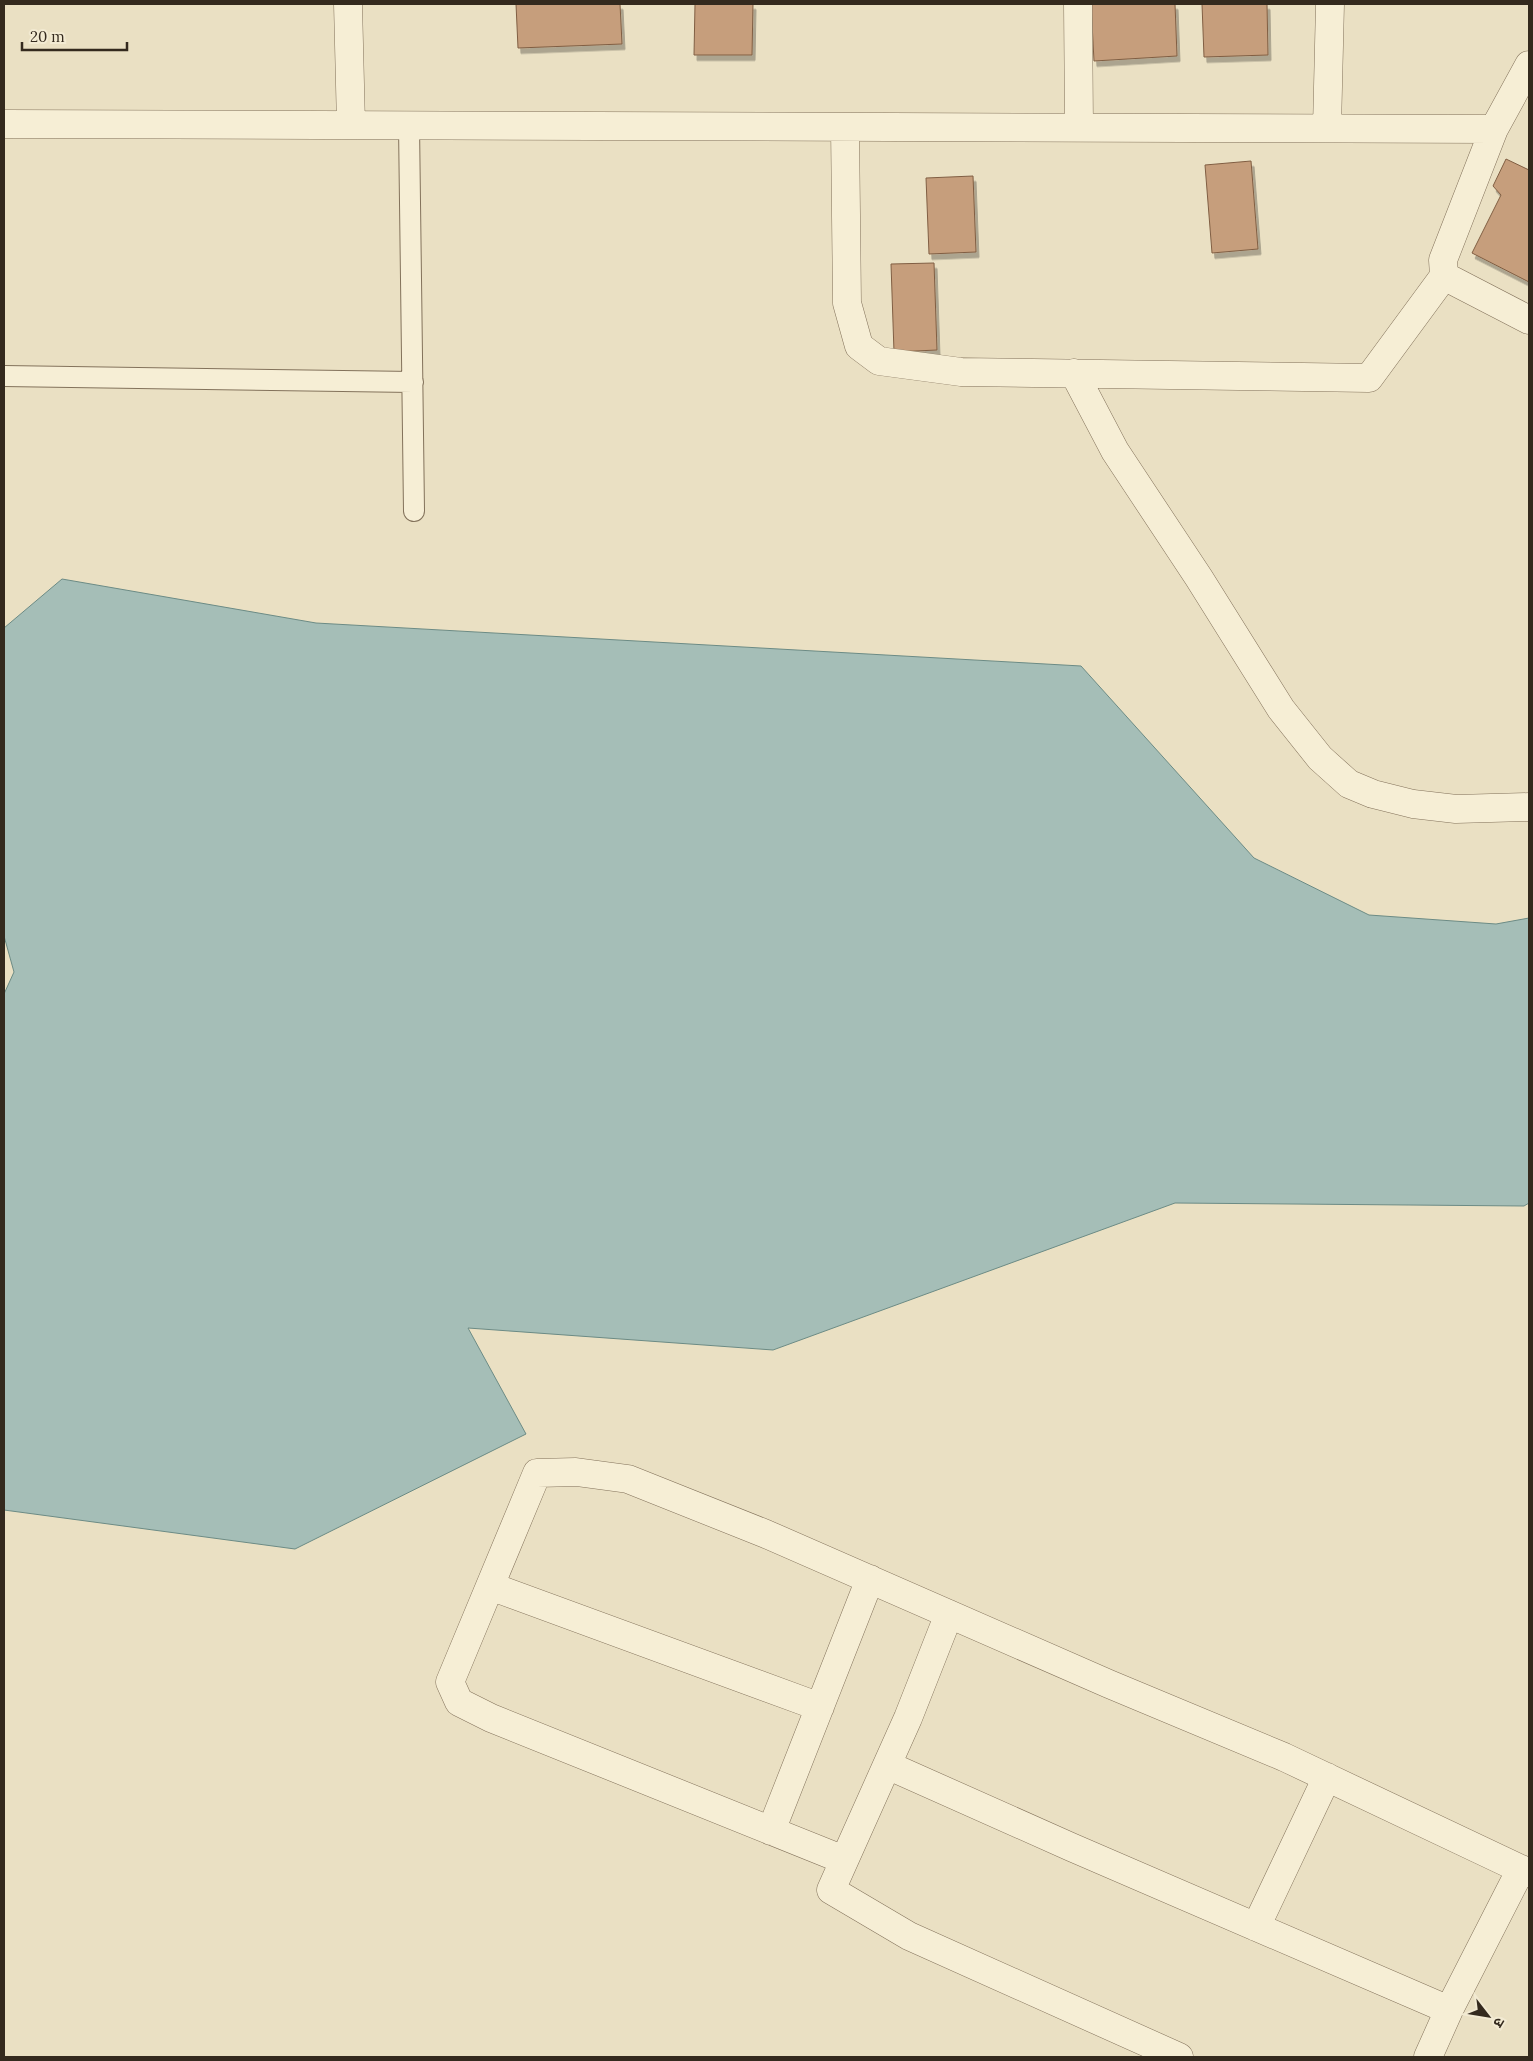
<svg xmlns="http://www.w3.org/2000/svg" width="1533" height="2061" viewBox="0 0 1533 2061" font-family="Lora,'Noto Sans Devanagari',serif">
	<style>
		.water { fill: #a5beb7; stroke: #6c8b85 }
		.building { fill: #c69e7b; stroke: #805e43; filter: url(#shadow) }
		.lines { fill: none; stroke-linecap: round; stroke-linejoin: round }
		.service-casing { stroke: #83725b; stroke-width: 22 }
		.minor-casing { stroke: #83725b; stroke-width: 29 }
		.service { stroke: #f6eed5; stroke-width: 20 }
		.minor { stroke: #f6eed5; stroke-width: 28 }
	</style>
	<defs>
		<filter id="shadow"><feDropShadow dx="3" dy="5.5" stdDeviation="0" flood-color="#0004"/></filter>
	</defs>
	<rect width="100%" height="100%" fill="#eae0c3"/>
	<!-- water -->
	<path class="water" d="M62,579l254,44 765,43 173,192 115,57 127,9 33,-6v285l-5,3 -349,-3 -402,147 -305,-22 58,106 -231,115 -291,-39v-516l10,-22 -10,-36v-308z"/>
	<!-- building -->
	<path class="building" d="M516,4h104l2,40 -104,4z
		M695,4h58l-1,51h-58z
		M1091,4h84l2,52 -83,5z
		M1202,4h65l1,51 -64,2z
		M1506,159l23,11v112l-57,-29 29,-58 -8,-9z
		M1251,161l7,88 -46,4 -7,-88z
		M973,176l3,76 -47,2 -3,-76z
		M934,263l3,87 -43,2 -3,-88z"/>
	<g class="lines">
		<defs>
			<path id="service" d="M409,125l5,386
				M4,376l409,6"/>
			<path id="minor" d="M348,4l3,121
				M1078,4l1,123
				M4,124l1490,5 35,-64
				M845,127l2,176 12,43 20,15 82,11 408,6 75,-102 -1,-16 51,-131
				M1327,128l3,-124
				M1444,276l85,44
				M1074,373l41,78 84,127 82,131 39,49 29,26 24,10 40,10 43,5 73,-2
				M490,1586l330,121
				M949,1614l-41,104 -77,172 78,46 270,121
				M887,1765l184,82 378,163
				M771,1831l99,-252
				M844,1860l-353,-142 -32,-16 -9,-20 87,-209 39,-1 52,7 138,55 343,150 175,73 245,116
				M1256,1927l71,-150
				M1428,2057l21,-47 72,-141"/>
		</defs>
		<!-- service casing -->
		<use href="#service" class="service-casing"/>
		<!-- minor casing -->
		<use href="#minor" class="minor-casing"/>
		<!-- service -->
		<use href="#service" class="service"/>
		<!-- minor -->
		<use href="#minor" class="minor"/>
	</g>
	<!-- border -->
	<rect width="1533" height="2061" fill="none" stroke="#342a1e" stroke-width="10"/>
	<!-- north arrow -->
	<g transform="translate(1488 2016) rotate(121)" stroke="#f2ead2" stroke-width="4" paint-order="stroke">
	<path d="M0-4L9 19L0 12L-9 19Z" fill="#342a1e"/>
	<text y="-8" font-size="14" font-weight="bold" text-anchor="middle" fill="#342a1e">उ</text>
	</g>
	<!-- scale -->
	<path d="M22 42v8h105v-8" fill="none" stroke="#342a1e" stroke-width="2.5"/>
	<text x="30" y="42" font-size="15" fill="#342a1e" stroke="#f2ead2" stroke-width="4" paint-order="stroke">20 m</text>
</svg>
